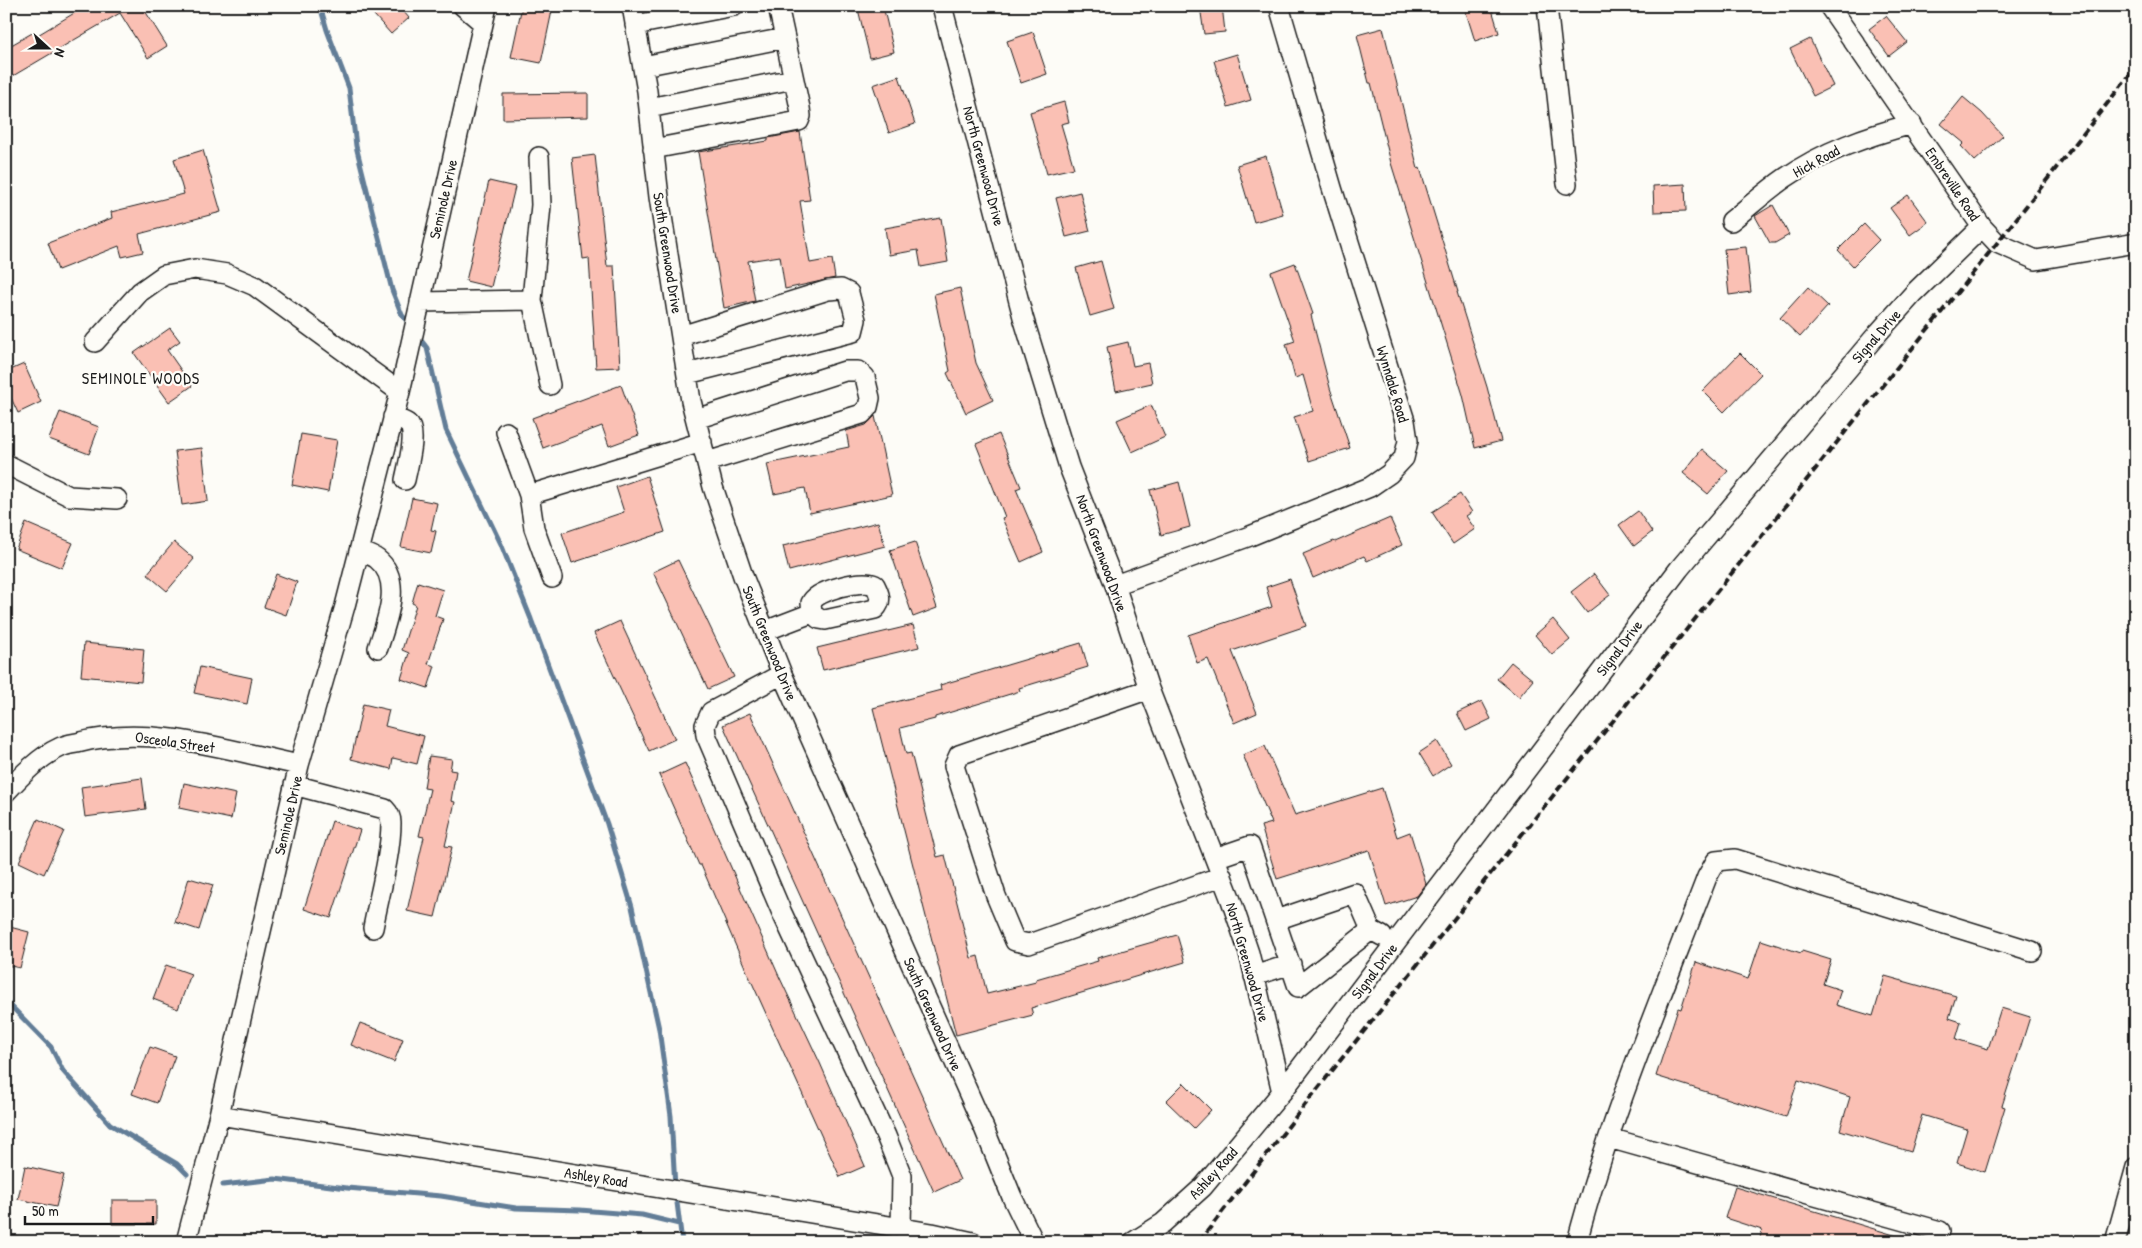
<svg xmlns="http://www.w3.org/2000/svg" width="2142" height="1248" viewBox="0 0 2142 1248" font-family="'Patrick Hand',sans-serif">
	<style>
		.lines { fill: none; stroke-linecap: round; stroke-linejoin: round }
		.stream { stroke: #627d97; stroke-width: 5 }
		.building { fill: #fac0b4; stroke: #1c1c1c }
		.minor-casing { stroke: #1c1c1c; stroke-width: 22 }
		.minor { stroke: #fdfcf7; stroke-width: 19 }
		.rail { stroke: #1c1c1c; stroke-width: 4; stroke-dasharray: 8 4; stroke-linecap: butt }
		.labels { text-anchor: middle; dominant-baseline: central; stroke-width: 4.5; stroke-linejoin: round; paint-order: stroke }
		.street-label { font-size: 15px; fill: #1c1c1c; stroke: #fdfcf7 }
		.neighbourhood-label { font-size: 16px; letter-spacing: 1px; fill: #1c1c1c; stroke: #fdfcf7 }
	</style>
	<rect width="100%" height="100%" fill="#fdfcf7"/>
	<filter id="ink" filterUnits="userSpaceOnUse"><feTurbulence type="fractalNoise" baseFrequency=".02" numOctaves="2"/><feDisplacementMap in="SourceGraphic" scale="10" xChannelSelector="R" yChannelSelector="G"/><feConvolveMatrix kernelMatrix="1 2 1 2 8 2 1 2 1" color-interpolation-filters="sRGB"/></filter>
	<g filter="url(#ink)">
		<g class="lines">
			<!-- stream -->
			<path class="stream" d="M320,6l7,24 22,58 7,58 36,144 10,25 9,11
				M417,335l10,13 19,82 55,114 30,75 76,205 25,83 27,122 12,87 4,71
				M6,1001l45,46 12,24 47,53 67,40 10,10
				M223,1185l52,-6 72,9 94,8 75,12 64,2 62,5 37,9
				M676,1195l6,47"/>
		</g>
		<!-- building -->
		<path class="building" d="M86,6h56l25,40 -19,12 -28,-45 -114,67v-32l28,-16 2,4z
			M366,6h33l10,12 -18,16z
			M522,6h31l-12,57 -30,-6z
			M871,6h12l11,46 -24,6 -12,-49z
			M1200,6h22l3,26 -21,2z
			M1464,6h27l8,27 -24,8z
			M1886,16l21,26 -18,14 -20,-27z
			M1383,28l35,141 2,-1 38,124h-1l30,95 14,54 -26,7 -12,-53 -72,-232 -20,-80h-2l-12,-48z
			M1033,32l14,42 -26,9 -14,-42z
			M1810,39l23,47 -20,10 -23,-47z
			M1237,54l14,46 -23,7 -14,-46z
			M899,76l16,48 -26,9 -16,-48z
			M588,93v24l-85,2v-25z
			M1963,97l19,16 21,23 -28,25 -14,-15 3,-3 -23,-19z
			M1064,102l5,20 -8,2 13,44 -27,6 -17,-62z
			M800,132l10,68 -10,1 10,62 22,-4 3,19 -50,11 -5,-33 -32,5 7,40 -31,7 -26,-156 70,-11v-3z
			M203,150l18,62 -82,22 4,18 -21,5 -3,-11 -61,24 -10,-27 64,-25 -1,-6 73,-18 -10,-35z
			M595,155l12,111h7l6,101 -24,1 -7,-110 -6,1 -11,-101z
			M1266,156l17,58 -29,8 -17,-57z
			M489,181l26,6 -24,100 -25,-6z
			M1685,184l1,27 -32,1 -1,-26z
			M1080,192l10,39 -24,6 -10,-39z
			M1908,195l20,27 -18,13 -20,-27z
			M1773,205l16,30 -14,8h-5l-15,-27z
			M941,218l7,44 -27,5 -3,-17 -29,5 -4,-27z
			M1864,224l15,16 -26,26 -15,-16z
			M1746,247l5,45 -22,3 -5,-46z
			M1101,261l13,48 -24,7 -14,-48z
			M1295,263l18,51 -2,1 19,73 20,60 -41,13 -15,-44 19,-6 -10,-36 -8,3 -9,-34 9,-3 -24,-69z
			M1808,287l20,19 -28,31 -20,-19z
			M960,288l16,75 17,37 -27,13 -19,-40 3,-2 -16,-77z
			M170,328l10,13 -13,9 25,36 -23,16 -35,-49z
			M1128,342l5,24 15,-3 4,20 -36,8 -9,-44z
			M1740,353l21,21 -37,38 -21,-21z
			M24,364l17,38 -23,11 -12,-26v-15z
			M621,385l18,50 -30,11 -7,-20 -59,22 -11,-30z
			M1151,405l14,32 -33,15 -15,-32z
			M60,412l39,15 -10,27 -40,-15z
			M875,416l17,79 -82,18 -5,-25 -31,6 -7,-30 82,-17 -3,-16 20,-6z
			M301,434l36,6 -9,52 -36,-7z
			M999,434l22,53 -5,2 27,63 -22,10 -19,-44 3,-1 -29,-73z
			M202,448l6,53 -26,4 -7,-54z
			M1702,449l26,22 -20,23 -25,-21z
			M647,476l18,56 -93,31 -10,-30 62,-21 -8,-25z
			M1179,482l11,45 -29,8 -11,-45z
			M1460,494l12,18 -6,4 9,13 -22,15 -21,-32z
			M412,498l25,5 -6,27 5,1 -5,22 -30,-6z
			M1638,511l14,21 -18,14 -15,-21z
			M1390,518l12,27 -35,16 -3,-5 -51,22 -10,-24 31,-13 1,1z
			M878,522l7,24 -96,25 -6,-25z
			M26,523l47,20 -11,25 -46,-19z
			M174,542l20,17 -27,32 -20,-17z
			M915,542l22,66 -24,9 -23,-67z
			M678,560l56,117 -26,12 -55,-117z
			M276,574l21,8 -11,33 -22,-8z
			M1594,574l16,21 -23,18 -16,-21z
			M1290,579l16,47 -74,25 25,62 -23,10 -26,-64 -11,4 -9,-28 84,-28 -6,-20z
			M418,582l25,8 -8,26 8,3 -15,45 7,2 -7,22 -27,-9 8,-26 -7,-3 14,-45 -4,-2z
			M1553,619l17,21 -18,15 -17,-20z
			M620,621l55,118 -26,12 -55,-118z
			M913,625l6,22 -96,23 -6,-22z
			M84,643l60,6 -3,33 -60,-6z
			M1081,643l7,24 -69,21 1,3 -85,26v2l-35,9 6,26 5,-1 26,104 8,-2 26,103 7,-2 9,38 49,-12v-3l62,-18 -1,-3 80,-23 8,27 -154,46 2,7 -77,20 -83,-327 68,-18 -1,-5z
			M1511,662l22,18 -14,17 -22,-18z
			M200,667l52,11 -5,26 -53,-11z
			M1482,701l9,18 -25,12 -9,-18z
			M363,704l26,6 -4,16 39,10 -7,28 -24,-6 -2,11 -40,-10z
			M750,713l210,467 -26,12 -211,-467z
			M1437,741l14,23 -18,12 -14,-23z
			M1265,746l30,69 87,-27 15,49 13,-5 16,52 -9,12 -31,10 -17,-56 -92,29 -16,-53 11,-3 -29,-68z
			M429,756l23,3 -2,11 6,1 -5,30 4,1 -10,44 7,1 -17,70 -28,-6 17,-74 -5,-1 11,-47 -6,-1z
			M685,763l93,211 42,89 45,103 -25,11 -96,-212 -43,-100h-2l-40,-90z
			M142,778l4,31 -61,8 -4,-30z
			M184,783l52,11 -5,25 -52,-11z
			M38,819l26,12 -20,43 -25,-12z
			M332,821l28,9 -29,88 -27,-9z
			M189,878l24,7 -14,45 -24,-8z
			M6,926l23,6 -9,36 -14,-3z
			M1761,940l40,13 1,-2 29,9 -8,24 18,6 -5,15 37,11 12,-40 71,20 -7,22 12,4 -5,17 32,10 13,-41 29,9 -28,89 3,1 -20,65 -28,-9 10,-34 -45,-14 -11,37 -71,-22 10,-33 -52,-17 -12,37 -130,-41 22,-68 3,1 15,-47 52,17z
			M166,965l25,9 -13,35 -25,-10z
			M360,1023l43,16 -9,23 -43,-17z
			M150,1047l25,9 -18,47 -25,-9z
			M1184,1083l27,27 -17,18 -28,-27z
			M25,1166l39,9 -8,32 -38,-8z
			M1735,1187l169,51v4h-145l3,-12 -37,-12z
			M112,1200h44v24h-44z"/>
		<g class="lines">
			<defs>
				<path id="minor" d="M463,6l20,17
					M632,6l15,85 12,106 32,204 22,86 30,89 39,98 202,454 28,69 22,45
					M942,6l81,311 46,150 46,118 34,104 82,211 18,53 33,139
					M1547,6l20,178
					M1829,6l153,221 15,16 39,17 100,-17
					M635,25l99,-19
					M643,66l142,-28 -7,-32
					M649,108l144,-29
					M653,149l146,-28 2,-5 -1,-8 -15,-70
					M1731,221c18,-14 35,-30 54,-43 39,-27 82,-42 127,-54
					M532,300l9,-95 -2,-48
					M420,302l112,-2 18,85
					M681,336l147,-46 13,-1 8,4 7,27 -3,12 -166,42
					M95,342l45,-50 24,-17 31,-6 32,5 28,12 145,106
					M393,417c4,2 12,4 15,7 10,7 -1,45 -3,56
					M696,419l149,-48h13l7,6 5,21 -2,9 -6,7 -155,48
					M506,432l23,63 5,33 18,50
					M6,464l63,32 48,3
					M529,495l173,-53
					M359,551c5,2 13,4 18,8 27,21 9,63 1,89
					M1115,585l135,-49 120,-49 19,-13 15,-16 4,-17 -3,-20 -73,-233 -53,-182
					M765,631l47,-18 7,6 6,1 50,-11c8,-8 4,-16 0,-24 -13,-6 -59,5 -64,18l1,10
					M782,674l-71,38 -6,13 1,10 76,178 104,223 16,40 -1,52
					M1149,689l-190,66 -5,11 42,130 19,45 14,3 193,-68
					M294,785l91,24c4,4 6,8 6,14 0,31 -12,73 -18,105
					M6,792c15,-16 33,-35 53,-44 5,-3 12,-4 18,-5 73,-19 150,7 222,22
					M1215,858l35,-12 48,141 73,-57
					M1276,920l79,-27 16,37 11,6
					M1254,976l37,-12
					M219,1115l713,118 41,9
					M1609,1138l331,93
					M186,1242l33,-127 80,-350 46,-159 55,-214 87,-386
					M1133,1242l30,-19 40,-36 79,-95 397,-523 200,-237 35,-39 68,-66
					M1577,1242c33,-125 84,-245 130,-365l9,-16 19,-2 297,92
					M2115,1242l21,-75"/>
			</defs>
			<!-- minor casing -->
			<use href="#minor" class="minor-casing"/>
			<!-- minor -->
			<use href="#minor" class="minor"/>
			<!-- rail -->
			<path class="rail" d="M1199,1242l112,-145 686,-854 139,-176"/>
		</g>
	</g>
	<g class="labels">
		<!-- street labels -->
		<g class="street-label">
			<text transform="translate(1816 161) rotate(-29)">Hick Road</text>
			<text transform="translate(984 166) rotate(75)">North Greenwood Drive</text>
			<text transform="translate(1953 184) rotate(56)">Embreville Road</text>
			<text transform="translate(443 199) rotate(-77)">Seminole Drive</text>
			<text transform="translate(668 253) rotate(81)">South Greenwood Drive</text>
			<text transform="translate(1876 336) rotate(-49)">Signal Drive</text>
			<text transform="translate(1393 384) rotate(73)">Wynndale Road</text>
			<text transform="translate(1102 553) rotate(70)">North Greenwood Drive</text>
			<text transform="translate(770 643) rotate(68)">South Greenwood Drive</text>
			<text transform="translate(1619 648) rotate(-53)">Signal Drive</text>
			<text transform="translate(175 742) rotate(8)">Osceola Street</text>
			<text transform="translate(288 815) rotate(-77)">Seminole Drive</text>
			<text transform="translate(1248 962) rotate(74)">North Greenwood Drive</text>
			<text transform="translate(1374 971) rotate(-53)">Signal Drive</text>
			<text transform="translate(933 1014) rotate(66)">South Greenwood Drive</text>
			<text transform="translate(1213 1173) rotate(-48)">Ashley Road</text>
			<text transform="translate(596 1177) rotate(9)">Ashley Road</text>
		</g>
		<!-- neighbourhood labels -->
		<g class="neighbourhood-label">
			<text x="141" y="378">SEMINOLE WOODS</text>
		</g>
	</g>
	<!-- margin -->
	<rect width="2142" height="1248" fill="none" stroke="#fdfcf7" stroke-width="25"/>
	<rect x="12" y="12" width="2117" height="1223" fill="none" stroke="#1c1c1c" stroke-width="2" filter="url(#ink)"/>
	<!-- north arrow -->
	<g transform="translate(48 48) rotate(111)" stroke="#fdfcf7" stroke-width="4" paint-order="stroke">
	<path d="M0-4L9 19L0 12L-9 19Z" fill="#1c1c1c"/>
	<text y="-8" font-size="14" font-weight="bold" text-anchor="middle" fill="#1c1c1c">N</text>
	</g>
	<!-- scale -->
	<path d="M25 1216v8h128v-8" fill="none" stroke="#1c1c1c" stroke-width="2.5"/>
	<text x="32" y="1216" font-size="15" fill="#1c1c1c" stroke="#fdfcf7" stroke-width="4" paint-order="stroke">50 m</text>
</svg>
